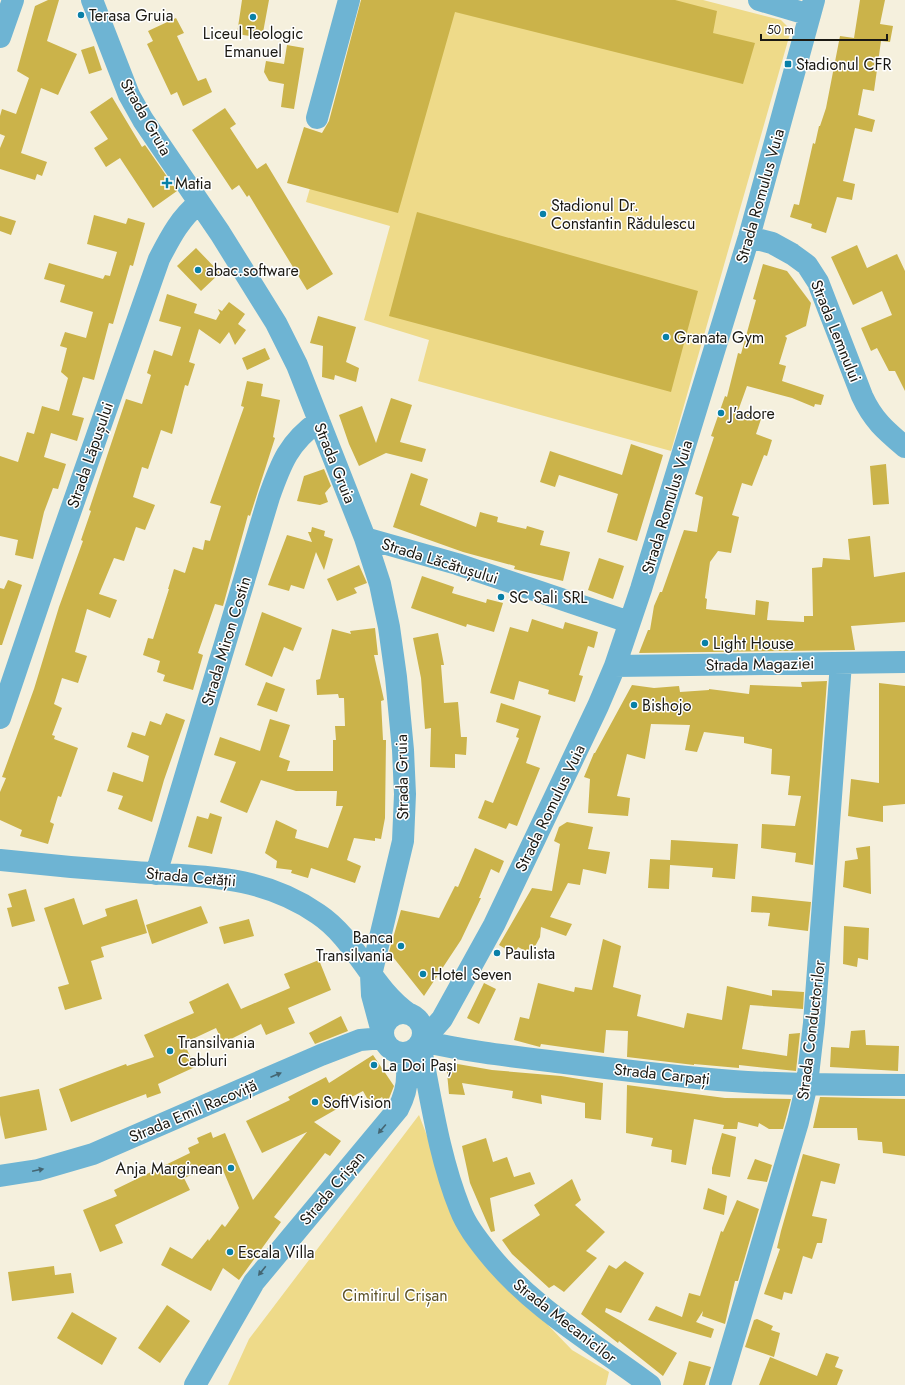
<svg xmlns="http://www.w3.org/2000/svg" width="905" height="1385" viewBox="0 0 905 1385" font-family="Jost,sans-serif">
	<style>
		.green { fill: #eeda89 }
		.building { fill: #cbb34a }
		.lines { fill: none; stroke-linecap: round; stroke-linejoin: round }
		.minor { stroke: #6eb4d3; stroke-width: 22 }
		.oneway { fill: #446673 }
		.poi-dot { fill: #0980a7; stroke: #fff; stroke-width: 1.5 }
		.labels { text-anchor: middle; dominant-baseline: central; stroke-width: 3; stroke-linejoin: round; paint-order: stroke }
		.poi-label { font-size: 16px; fill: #1b1913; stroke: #fff; text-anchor: start }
		.street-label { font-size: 16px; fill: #1b1913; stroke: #fff }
		.park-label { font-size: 16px; fill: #5c5227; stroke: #fff }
	</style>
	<rect width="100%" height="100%" fill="#f5f0dd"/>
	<!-- green -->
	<path class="green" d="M364,0h339l78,20 10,10 -120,421 -253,-70 11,-41 -65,-20 26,-94 -84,-24z
		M419,1115l49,127 104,108 37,22 -3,13h-378l21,-46z"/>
	<!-- building -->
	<path class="building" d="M48,0h11l-12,41 30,13 -19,41 -17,-7 -20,65 26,9 -5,14 -5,-2 -2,6 -35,-11v-21l5,-12 -5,-2v-18l2,-7 14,5 13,-36 -12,-7 18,-65z
		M242,0h27l-7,38 -25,-4z
		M361,0h314l42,11 -4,22 42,10 -12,41 -288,-72 -57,201 -111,-30 17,-56 18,6 7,-12z
		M860,0h25l-5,24 13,2 -3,16 -9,-1 -7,50 -11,-2 -5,26 17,5 -3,12 -17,-4 -12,53 12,3 -3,16 -15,-3 -11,36 -15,-5 1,-4 -22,-7 4,-13 5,1 14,-62 2,1 4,-18h1l6,-18 14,-72 14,2z
		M176,18l8,15 -7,3 21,45 8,-3 6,14 -29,14 -6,-14 -6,3 -24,-51 6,-3 -5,-10z
		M287,45l17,3 -10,61 -13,-2 3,-23 -15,-3 -5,-9 2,-11 18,3z
		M94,46l8,24 -13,4 -8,-24z
		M112,97l30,50 3,-2 32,46 -24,17 -33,-50 -14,9 -12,-19 14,-9 -18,-27z
		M225,108l11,16 -6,4 27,41 9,-6 67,111 -26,16 -58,-95 -2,2 -8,-12 -7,5 -40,-60z
		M417,212l281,79 -27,101 -282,-76z
		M94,215l32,9 2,-6 17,5 -12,43 -3,-1 -17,59 -4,-1 -15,57 -11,-3 -11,38 12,3 -7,23 -26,-8 -7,24 22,7 -8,25 -5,-1 -9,24 -11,47 -18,-4 3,-15 -18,-4v-80l18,6 9,-30 7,2 8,-28 17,5 9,-33 -7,-6 6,-24 -7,-2 5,-14 21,6 7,-26 -33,-10 5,-17 -21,-6 5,-16 54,16 2,-4 5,1 7,-24 -30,-8z
		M0,216l16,5 -5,14 -11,-4z
		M857,245l10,23 30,-14 8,17v120l-10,-20h-6l-12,-23 -6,3 -10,-23 31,-13 -10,-24 -29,14 -22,-48z
		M196,248l24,25 -19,18 -24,-25z
		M763,264l24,7 24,32 -5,23 -21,10 2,2 -8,26 7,2 -4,15 42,14 -3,10 -6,-1 -1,3 -22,-9 -45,-12 -9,25 23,8 -5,15 16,6 -5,16 -3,-1 -12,31 -10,-3 -10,32 7,2 -8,36 -13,-2 -8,11 -5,36 2,1 -1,10 49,6 1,-15 13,2 -2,18 37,2v-6h9l-1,-48 10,-1 1,-9 27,2 -2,-21 22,-3 4,41 31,-5v50l-54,4 4,24 -216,3 9,-23h2l4,-24 6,-14h2l22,-62 13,2 6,-35 -8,-3 19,-57 -3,-1 14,-40 2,1 11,-44 3,1 15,-54 -3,-1z
		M167,294l30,10 -3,9 22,7 4,-7 -2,-4 4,2 7,-9 16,12 -7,10 8,6 -11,15 -6,-13 -9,12 -21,-15 -10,33 6,2 -7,22 -3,-1 -13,49 -11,-4 -13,39 -6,-2 -9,30 22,8 -10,25 -9,-3 -12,34 -10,-3 -15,36 18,6 -7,18 -23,-9 -12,43 12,4 -9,27 -16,-5 -8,26 8,4 -10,27 3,1 -1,3 24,9 -17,49 -3,-1 -8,26 4,2 -6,20 -28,-8 2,-6 -22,-10v-28l6,-14 -4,-1 32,-88 25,-82 24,-66 -2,-1 10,-29 -2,-1 37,-111 16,5 9,-29 -4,-2 7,-23 18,6 9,-29 -22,-6z
		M318,316l38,11 -10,35 13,6 -3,14 -21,-7 -1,5 -12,-3 1,-31 -13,-3z
		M265,348l5,11 -23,11 -5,-12z
		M247,381l16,3 -2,12 19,4 -7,37 2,1 -25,78 -2,-1 -25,91 -8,-2 -17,49 5,2 -10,35 -30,-9 2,-6 -8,-3 3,-11 -17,-6 5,-17 5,1 16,-50h-1l6,-20 11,4 8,-26 10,3 2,-10 5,1 11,-35 -11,-3 34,-96 -3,-1z
		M391,398l21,7 -12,37 26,7 -4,13 -36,-9 -27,13 -10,-22 -10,-29 23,-9 14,37z
		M631,444l32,11 -26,86 -30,-9 11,-38 -59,-19 -4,12 -15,-5 10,-31 72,24z
		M886,464l3,40 -16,1 -3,-39z
		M324,469l7,17 -6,7 3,9 -8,3 -23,-4 7,-25z
		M411,473l17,6 -8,26 56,22 4,-15 18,5 -1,5 29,7 1,-3 17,5 -4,14 30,7 -7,29 -49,-12 1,-3 -52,-14 -70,-25z
		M312,527l13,4 -1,5 9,3 -9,31 -8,-18 -12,37 -13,-4 -2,6 -21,-6 19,-50 25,7 -4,-10h3z
		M599,558l25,8 -11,33 -25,-9z
		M359,565l8,18 -13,5 3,5 -20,8 -10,-22z
		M422,576l32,11 -2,6 34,10 1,-4 16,4 -9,29 -27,-8 -1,3 -55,-19z
		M8,580l14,5 -20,60h-2v-57l4,1z
		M262,612l40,16 -9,23 -9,-4 -12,30 -27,-12z
		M532,619l31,10 2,-7 33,10 -4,16 -6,-2 -9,29 4,1 -8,26 -27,-8 1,-4 -30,-9 -5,19 -24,-7 20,-66 18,5z
		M375,628l3,27h-4l10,45 -3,1 2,39h3l-1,78 -4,21 -6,-1v3l-21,-3 -7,22 14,6 -6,17 -44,-15 -3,10 -17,-5 1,-3 -16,-2 1,-7 -12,-8 11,-33 21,10 -2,8 33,10 15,-42h-7l1,-15h-41l-35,-11 -14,33 -27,-11 16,-40 -22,-7 6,-18 40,14 10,-32 20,6 -11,32 11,4 -3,10h46v-31h3l-1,-14h10l-1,-28h-5l-1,-4 -21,1 -1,-15 4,-1 12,-50 19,5 -1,-3z
		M438,633l6,32h-3l3,38 14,-1 3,35h6l-1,18 -11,-1v14l-25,-1 1,-39 -6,1 -4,-51 -8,-40z
		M827,681l-14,184 -18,-3 1,-9 -35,-5 1,-24 33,2 6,-30 -13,-1 2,-19 -19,-2 1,-25 -28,-6v-6l-40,-5 -7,20 -12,-2 5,-25 -39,-1 -6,35 -18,-5 -10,42 13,2 -2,18 -40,-3 2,-34 -6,-2 10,-24h1l37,-68 22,3 25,-2 1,6 29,-2v-1l40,5 1,-9 52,2 -1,-5z
		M266,682l19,7 -8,23 -20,-7z
		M879,683l26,3v118l-22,2v16l-35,-6 3,-37 28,4z
		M501,703l40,13 -15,47 14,5 -23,58 -8,-3 -3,6 -28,-11 7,-18 8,3 26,-65 -3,-1 3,-8 -23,-7z
		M166,713l19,7 -21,60 -12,42 -34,-13 5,-13 -16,-5 6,-19 30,10 6,-26 -22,-9 5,-15 13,4 5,-15 11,4z
		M210,813l12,4 -10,37 -24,-7 9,-31 11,3z
		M567,822l26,5 -5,22 22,3 -4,22 -23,-5 -3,16 -12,-2 -18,34 22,7 -6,12 -25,-9 -1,10 -9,17 -13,-7 -4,7 -15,-9 33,-57 20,3 8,-47 -6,-3 5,-14z
		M671,840l67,4 -3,35 -23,-2 1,-9 -43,-3 -1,24 -21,-1 2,-29 20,1z
		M870,846l1,48 -28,-7 2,-26 13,-2 -2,-11z
		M475,848l29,13 -5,12 -8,-4 -12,29h2l-20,42 -37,56 -35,-44 12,-42 38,8 16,-32 3,1z
		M26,889l9,32 -23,6 -5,-19 5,-1 -4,-13z
		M752,896l59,6 -3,29 -40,-5 2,-13 -19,-1z
		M74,898l9,27 24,-9 -2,-7 32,-10 10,34 -46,14 3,10 -13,4 11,38 -37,11 -7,-23 11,-3 -25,-76z
		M201,906l7,17 -56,21 -6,-19z
		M249,919l5,17 -30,8 -5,-17z
		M844,926l25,2 -1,32 -10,-2 -1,9 -14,-3z
		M603,939l18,7 -8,41 28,8 -4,21 47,12 3,-15 35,7 5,-34 45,10v-6l32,2 -1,17 -53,-4 -8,44 45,7 2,-22 11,-1 -4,38 -57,-6v3l-45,-4v1l-67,-8 1,-26 -22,-1 -2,23 -63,-9 -1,3 -26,-7 6,-23 9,2 9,-36 36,9 1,-5 17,3z
		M319,960l12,30 -43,18 7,15 -29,12 -5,-11 -38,19 -7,-15 -32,15 11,24 -37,17 3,9 -14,5 -1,-4 -75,28 -12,-33 67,-25 1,2 27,-9 -10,-22 50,-22 -5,-11 39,-19 13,26 49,-21 -6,-14z
		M484,983l12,6 -17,35 -12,-6z
		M341,1016l7,15 -33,13 -6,-11z
		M865,1030l1,15 33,1 -1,25 -68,-4 1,-20 18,1 2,-17z
		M373,1055l21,31 -6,15 -3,2 -3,-6 -11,8 -8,-14 -23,12 2,3 -28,16 27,19 -11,15 -5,-3 -51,64 7,5 -42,58 -16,-12 -12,23 -50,-26 9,-18 22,12 16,-20 1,2 13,-17 3,3 14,-19 -19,-45 -36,15 6,12 -75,35 8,18 -23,9 -17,-42 34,-14 -3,-6 76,-37 -2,-5 11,-5 -2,-5 14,-6 2,6 12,-5 28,67 54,-68 -45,21 -16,-32 44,-21 -2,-3 38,-20 3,6z
		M446,1062l46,8 69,6 42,7 -2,37 -16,-2v-15l-44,-8 1,9 -30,-6 1,-7 -51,-8 3,12 -16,-1z
		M627,1085l98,13 66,1 -8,30h-14l-10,-6 -1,4 -20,-5 -1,7h-14l1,-4 -30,-6 -8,46 -15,-3 1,-12 -21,-4 2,-8 -27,-5z
		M39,1089l8,41 -42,9 -5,-24v-18z
		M820,1097l85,2v57l-22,-3 -1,-11 -24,-2 -1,-12h-44z
		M722,1133l14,4 -6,40 -18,-3v-6z
		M486,1138l7,24 14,-5 7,20 16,-5 5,12 -45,14 5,33 -4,1 -21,-49 -8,-37z
		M803,1154l37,10 -5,20 -14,-3 -9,35 15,3 -5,24h-5l-5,16 -9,-3 -11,38 -8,-2 -2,8 -18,-6 16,-45 -3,-1 4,-17z
		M755,1159l17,6 -5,17 -20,-3z
		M572,1179l9,21 -6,5 30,27 -19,19 11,7 -33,34 -10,-7 -5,3 -37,-34 -10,-14 38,-25 -6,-10z
		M708,1188l19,8 -3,19 -21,-6z
		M737,1200l22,9 -21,72h-3l-10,43 -23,-8 1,-5 -7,11 18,7 -3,9 -63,-18 8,-14 26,11 7,-24 11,3 21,-65 2,1z
		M625,1261l19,12 -23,40 -15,-5 -1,4 72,41 -14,23 -44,-35 -1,2 -37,-29 28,-49 7,4z
		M54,1266l1,9 16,-2 3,20 -62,8 -4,-29z
		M167,1305l23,16 -30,42 -22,-15z
		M72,1312l45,26 -15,27 -45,-27z
		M757,1319l16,7 -2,4 9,3 -6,24 -29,-10 9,-27z
		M826,1353l13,4 -4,10 8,3 -6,15h-78l11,-28 47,19z
		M689,1361l22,6 -6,18h-22z"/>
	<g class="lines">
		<!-- minor -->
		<path class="minor" d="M92,0l37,95 14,25 77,113 56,90 21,42 68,173 15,46 9,43 7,50 7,73 2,44 -2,47 -32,134 1,20 10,37
			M759,0l51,15
			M0,37l13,-37
			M317,118l32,-118
			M749,237l23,6 20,11 15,11 11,17 44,114c11,24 23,34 43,51
			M365,538l92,26 172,58
			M615,666l290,-4
			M0,718l53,-157 106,-302c11,-21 21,-41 40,-56
			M0,860c45,5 90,9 135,12 67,5 125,2 183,42 39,26 53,74 91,100
			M156,874l113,-377c12,-34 20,-55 50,-76
			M383 1033a20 20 0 1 1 40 0a20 20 0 1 1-40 0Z
			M423,1036l12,-9 7,-8 52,-94 104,-219 17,-40 26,-77 108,-352 65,-237
			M422,1041c47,11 95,16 143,22 56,7 112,14 168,18 57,4 115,4 172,4
			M420,1044c11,55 19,113 40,165 6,16 17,30 28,44 44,55 106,90 162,132
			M0,1176l38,-6 55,-16 228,-99 39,-15 23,-2
			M195,1385l59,-103 144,-173c7,-13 10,-24 9,-39
			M720,1385l78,-263 9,-38 7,-61 27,-360"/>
	</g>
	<!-- one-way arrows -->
	<defs><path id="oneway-solid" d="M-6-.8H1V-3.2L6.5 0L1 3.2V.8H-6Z"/></defs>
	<g class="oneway">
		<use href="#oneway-solid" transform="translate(276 1075) rotate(-23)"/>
		<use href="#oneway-solid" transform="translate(382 1129) rotate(130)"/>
		<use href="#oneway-solid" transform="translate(38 1170) rotate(-12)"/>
		<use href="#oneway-solid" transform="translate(262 1271) rotate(129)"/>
	</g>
	<!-- markers -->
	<g class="poi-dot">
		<circle cx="81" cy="15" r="4"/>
		<circle cx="253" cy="17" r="4"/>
		<rect x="784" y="60" width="8" height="8" rx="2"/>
		<path d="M165 177h4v4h4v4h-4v4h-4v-4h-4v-4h4z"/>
		<circle cx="543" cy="214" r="4"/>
		<circle cx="198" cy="270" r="4"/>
		<circle cx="666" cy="337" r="4"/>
		<circle cx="721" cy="413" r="4"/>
		<circle cx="501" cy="597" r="4"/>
		<circle cx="705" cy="643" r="4"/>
		<circle cx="634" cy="705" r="4"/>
		<circle cx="401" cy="946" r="4"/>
		<circle cx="497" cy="953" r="4"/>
		<circle cx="423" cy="974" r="4"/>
		<circle cx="170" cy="1051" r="4"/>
		<circle cx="374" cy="1065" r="4"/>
		<circle cx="315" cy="1102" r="4"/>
		<circle cx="231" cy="1168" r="4"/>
		<circle cx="230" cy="1252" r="4"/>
	</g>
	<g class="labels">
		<!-- poi labels -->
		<g class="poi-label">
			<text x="89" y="15">Terasa Gruia</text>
			<text x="253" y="33" text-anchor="middle">Liceul Teologic<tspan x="253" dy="18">Emanuel</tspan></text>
			<text x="796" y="64">Stadionul CFR</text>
			<text x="175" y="183">Matia</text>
			<text x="551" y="205">Stadionul Dr.<tspan x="551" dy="18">Constantin Rădulescu</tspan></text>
			<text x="206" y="270">abac.software</text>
			<text x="674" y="337">Granata Gym</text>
			<text x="729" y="413">J'adore</text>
			<text x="509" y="597">SC Sali SRL</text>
			<text x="713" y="643">Light House</text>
			<text x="642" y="705">Bishojo</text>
			<text x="393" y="937" text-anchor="end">Banca<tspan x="393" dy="18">Transilvania</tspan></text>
			<text x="505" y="953">Paulista</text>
			<text x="431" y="974">Hotel Seven</text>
			<text x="178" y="1042">Transilvania<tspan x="178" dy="18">Cabluri</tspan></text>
			<text x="382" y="1065">La Doi Pași</text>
			<text x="323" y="1102">SoftVision</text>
			<text x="223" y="1168" text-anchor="end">Anja Marginean</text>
			<text x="238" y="1252">Escala Villa</text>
		</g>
		<!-- street labels -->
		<g class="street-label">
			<text transform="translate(146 117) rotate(60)">Strada Gruia</text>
			<text transform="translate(760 196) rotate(-74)">Strada Romulus Vuia</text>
			<text transform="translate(836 331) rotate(68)">Strada Lemnului</text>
			<text transform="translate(90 455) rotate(-71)">Strada Lăpușului</text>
			<text transform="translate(335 463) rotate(68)">Strada Gruia</text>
			<text transform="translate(667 507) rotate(-73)">Strada Romulus Vuia</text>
			<text transform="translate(440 561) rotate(17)">Strada Lăcătușului</text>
			<text transform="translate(226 641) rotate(-73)">Strada Miron Costin</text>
			<text transform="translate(760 664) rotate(-1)">Strada Magaziei</text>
			<text transform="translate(402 777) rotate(-91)">Strada Gruia</text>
			<text transform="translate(550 808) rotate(-64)">Strada Romulus Vuia</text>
			<text transform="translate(191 877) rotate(5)">Strada Cetății</text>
			<text transform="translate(811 1030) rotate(-83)">Strada Conductorilor</text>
			<text transform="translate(662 1074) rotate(6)">Strada Carpați</text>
			<text transform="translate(193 1111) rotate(-23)">Strada Emil Racoviță</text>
			<text transform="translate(332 1188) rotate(-50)">Strada Crișan</text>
			<text transform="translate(565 1321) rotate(38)">Strada Mecanicilor</text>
		</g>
		<!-- park labels -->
		<g class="park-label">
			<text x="395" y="1295">Cimitirul Crișan</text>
		</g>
	</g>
	<!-- scale -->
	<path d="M761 34v6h126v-6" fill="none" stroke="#1b1913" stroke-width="2"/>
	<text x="767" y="34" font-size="12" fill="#1b1913" stroke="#ffffff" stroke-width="3" paint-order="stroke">50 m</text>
</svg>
